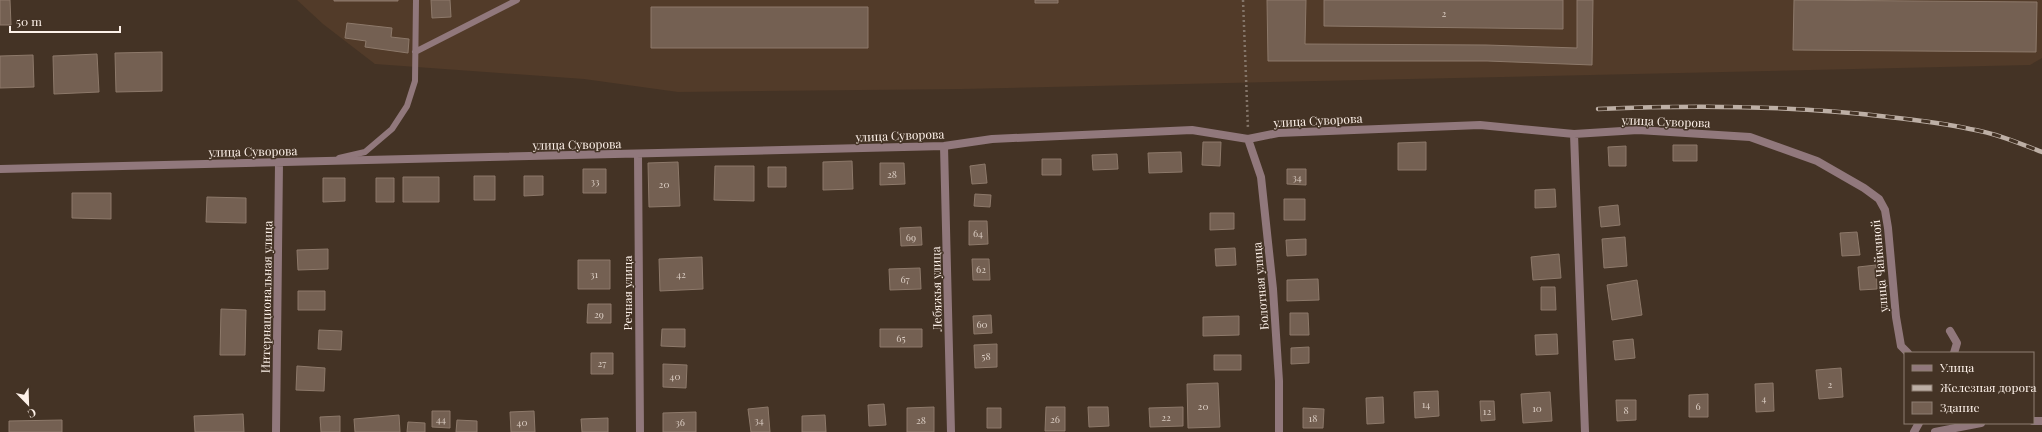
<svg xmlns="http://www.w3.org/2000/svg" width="2042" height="432" viewBox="0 0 2042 432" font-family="'Playfair Display',serif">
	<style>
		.built { fill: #523b29 }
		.building { fill: #746052; stroke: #8d796a }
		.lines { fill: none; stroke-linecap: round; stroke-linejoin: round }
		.path { stroke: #847569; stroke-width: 2.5; stroke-dasharray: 2 3; stroke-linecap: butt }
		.lane { stroke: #91787c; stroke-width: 6 }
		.street { stroke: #91787c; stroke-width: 8 }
		.rail-casing { stroke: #bdafa5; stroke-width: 4.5 }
		.rail { stroke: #443325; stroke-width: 3; stroke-dasharray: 9; stroke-linecap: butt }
		.labels { text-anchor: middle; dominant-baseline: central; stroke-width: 3; stroke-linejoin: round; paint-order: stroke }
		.number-label { font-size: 10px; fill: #dbcdc3 }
		.street-label { font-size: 12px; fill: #fdf1e9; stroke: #443325 }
	</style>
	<rect width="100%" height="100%" fill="#443325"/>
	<!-- built -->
	<path class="built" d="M297,0h1745v58l-12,7 -219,5 -849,19 -284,3 -94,-13 -209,-15 -52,-40z"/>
	<!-- building -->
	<path class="building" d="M0,0h10l1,25h-11z
		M334,0h64v1h-64z
		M431,0h19l1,17 -19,1z
		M1035,0h23v3h-23z
		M1267,0h39l-1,44 181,1 91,3v-48h16l-1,65 -105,-4h-219z
		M1324,0h239v29l-239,-3z
		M1794,0l243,2 -1,50 -243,-2z
		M651,7h217v41h-217z
		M347,23l45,5 -1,9 18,2 -1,14 -43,-6 1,-6 -21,-3z
		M162,52v39l-46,1 -1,-39z
		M97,54l2,38 -45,2 -1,-38z
		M33,55l1,32 -34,1v-32z
		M1203,142h18l-1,24 -18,-1z
		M1426,142v28h-28v-27z
		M1673,145h24v16h-24z
		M1626,146v20h-17l-1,-19z
		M1181,152l1,20 -33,1 -1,-20z
		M1117,154l1,15 -25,1 -1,-15z
		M1042,159h19v16h-19z
		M852,161l1,28 -30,1v-28z
		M678,162l2,44 -31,1 -1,-44z
		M880,163h24l1,21 -25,1z
		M985,164l2,19 -15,1 -2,-18z
		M715,166h39v35l-40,-1z
		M768,167h18v20h-18z
		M583,169h23v24h-23z
		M1287,169h19v16l-19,-1z
		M474,176h21v24h-21z
		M524,176h19v19l-19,1z
		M403,177h36v25h-36z
		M323,178h22v23l-22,1z
		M376,178h18v24h-18z
		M1555,189l1,18 -21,1v-18z
		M72,193h39v26l-39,-1z
		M975,194l16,1 -1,12 -16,-1z
		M207,197l39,1v25l-40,-1z
		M1284,199h21v21h-21z
		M1618,205l2,20 -19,2 -2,-20z
		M1210,213h24v16l-24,1z
		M969,221h18l1,23 -19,1z
		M921,227l1,18 -21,1 -1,-18z
		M1857,232l3,23 -18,1 -2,-23z
		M1625,237l2,29 -23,2 -2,-29z
		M1306,239v16l-19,1 -1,-16z
		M1235,248l1,17 -20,1 -1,-17z
		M328,249v20l-30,1 -1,-20z
		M1559,254l2,24 -28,2 -2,-23z
		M702,257l1,32 -43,2 -1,-32z
		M972,259h17l1,21h-17z
		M578,260h32v29h-32z
		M1876,265l1,24 -17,1 -2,-23z
		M920,268l1,21 -31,1 -1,-21z
		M1318,279l1,21 -32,1v-21z
		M1637,280l5,35 -30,5 -5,-35z
		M1541,287h14l1,23h-15z
		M298,291h27v19h-27z
		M588,304h23v19h-24z
		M221,309l25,1 -1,45h-25z
		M1290,313h18l1,22h-19z
		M991,315l1,18 -18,1 -1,-18z
		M1239,316v19l-36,1v-19z
		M662,329h23v18l-24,-1z
		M880,329h42v18h-42z
		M319,330l23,1 -1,19 -23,-1z
		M1557,334l1,20 -22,1 -1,-20z
		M1633,339l2,19 -20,2 -2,-19z
		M997,344v23l-22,1 -1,-23z
		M1309,347v16l-18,1v-16z
		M591,353h22v21h-22z
		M1214,355h27v15h-27z
		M663,364l24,1 -1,23 -23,-1z
		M297,366l28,2 -1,23 -28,-1z
		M1841,368l2,29 -24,2 -3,-29z
		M1218,383l2,44 -32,1 -1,-44z
		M1773,383l1,28 -18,1 -1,-28z
		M1438,391l1,25 -24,2 -1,-26z
		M1550,392l2,29 -29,2 -2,-29z
		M1708,394v23h-19v-22z
		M1383,397l1,26 -17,1 -1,-26z
		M1616,400h20v20l-19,1z
		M1480,401h14l1,19 -14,1z
		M884,404l2,21 -17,1 -1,-21z
		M768,407l2,25h-19l-3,-23z
		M934,407v25h-27v-24z
		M1046,407h19v24h-20z
		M1088,407h20l1,19 -20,1z
		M1183,407v19l-33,1 -1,-19z
		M987,408h14v20h-14z
		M1303,408l21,1 -1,19h-20z
		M432,411h18v17l-18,-1z
		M534,411l1,21h-24l-1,-20z
		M696,412v20h-33v-19z
		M243,414l1,18h-49l-1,-16z
		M399,415l1,17h-45l-1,-13z
		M825,415l1,17h-24v-16z
		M340,416v16h-19l-1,-15z
		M608,418v14h-26l-1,-13z
		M62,420v12h-53v-11z
		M457,420l20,1v11h-21z
		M408,422l17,1v9h-18z"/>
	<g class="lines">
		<!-- path -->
		<path class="path" d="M1243,0l5,129"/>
		<!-- lane -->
		<path class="lane" d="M415,52l102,-52
			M339,158l26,-6 27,-23 15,-23 8,-25 1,-81"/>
		<!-- street -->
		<path class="street" d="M1574,134l11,298
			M1248,139l13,38 12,112 6,92v51
			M944,146l7,286
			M638,154l2,278
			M0,169l944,-23 48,-7 200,-9 56,9 30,-6 202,-8 94,9 64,-4 112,7 67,24 47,27 15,11 6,11 3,18 8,89 5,29 7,7
			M1950,331l7,12 -3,10
			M2033,421h9
			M276,432l3,-269
			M1914,432l5,-9
			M1935,432l46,-9"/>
		<defs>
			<path id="rail" d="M1598,109c97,-4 194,-4 291,8 27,3 54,6 81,12 25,4 49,14 72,23"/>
		</defs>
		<!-- rail casing -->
		<use href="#rail" class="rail-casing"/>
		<!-- rail -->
		<use href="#rail" class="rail"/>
	</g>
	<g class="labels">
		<!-- number labels -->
		<g class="number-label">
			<text x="1444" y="13">2</text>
			<text x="892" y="174">28</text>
			<text x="1297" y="177">34</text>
			<text x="595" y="181">33</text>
			<text x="664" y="184">20</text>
			<text x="978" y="233">64</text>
			<text x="911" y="237">69</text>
			<text x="981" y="269">62</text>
			<text x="594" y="274">31</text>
			<text x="681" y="274">42</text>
			<text x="905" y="279">67</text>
			<text x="599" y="314">29</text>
			<text x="982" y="324">60</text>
			<text x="901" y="338">65</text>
			<text x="986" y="356">58</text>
			<text x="602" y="363">27</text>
			<text x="675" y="376">40</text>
			<text x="1830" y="384">2</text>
			<text x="1764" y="398">4</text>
			<text x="1426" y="404">14</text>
			<text x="1203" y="406">20</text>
			<text x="1698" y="406">6</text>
			<text x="1537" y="408">10</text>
			<text x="1626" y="410">8</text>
			<text x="1487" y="411">12</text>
			<text x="1166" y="417">22</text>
			<text x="1313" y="418">18</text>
			<text x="441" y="419">44</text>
			<text x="1055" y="419">26</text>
			<text x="759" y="420">34</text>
			<text x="921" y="420">28</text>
			<text x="522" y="422">40</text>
			<text x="680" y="422">36</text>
		</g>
		<!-- street labels -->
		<g class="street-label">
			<text transform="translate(1318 120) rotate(-3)">улица Суворова</text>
			<text transform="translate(1666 121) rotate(2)">улица Суворова</text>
			<text transform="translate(900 135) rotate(-2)">улица Суворова</text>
			<text transform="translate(577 144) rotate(-1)">улица Суворова</text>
			<text transform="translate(253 151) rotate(-1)">улица Суворова</text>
			<text transform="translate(1879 266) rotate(-95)">улица Чайкиной</text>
			<text transform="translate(1260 286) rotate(-95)">Болотная улица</text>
			<text transform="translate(936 289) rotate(-91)">Лебяжья улица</text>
			<text transform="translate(627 293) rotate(-90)">Речная улица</text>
			<text transform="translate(266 297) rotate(-89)">Интернациональная улица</text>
		</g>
	</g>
	<!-- legend -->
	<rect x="1904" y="352" width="130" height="72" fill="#443325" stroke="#8e7f73"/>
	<rect x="1912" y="365" width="20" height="6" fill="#91787c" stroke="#8e7f73"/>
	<text x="1940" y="372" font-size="12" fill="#fdf1e9">Улица</text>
	<rect x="1912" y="385" width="20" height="6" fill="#bdafa5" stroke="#8e7f73"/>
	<text x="1940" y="392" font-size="12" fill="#fdf1e9">Железная дорога</text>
	<rect x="1912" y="402" width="20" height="12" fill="#746052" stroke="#8e7f73"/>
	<text x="1940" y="412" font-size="12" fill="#fdf1e9">Здание</text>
	<!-- north arrow -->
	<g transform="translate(28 404) rotate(157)" stroke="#443325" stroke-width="3" paint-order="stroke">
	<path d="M0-3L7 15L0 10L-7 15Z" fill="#fdf1e9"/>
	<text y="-6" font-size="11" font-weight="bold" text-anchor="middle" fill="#fdf1e9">С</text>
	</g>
	<!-- scale -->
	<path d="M10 26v6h110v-6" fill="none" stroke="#fdf1e9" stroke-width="2"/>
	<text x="16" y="26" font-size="12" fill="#fdf1e9" stroke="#443325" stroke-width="3" paint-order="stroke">50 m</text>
</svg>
